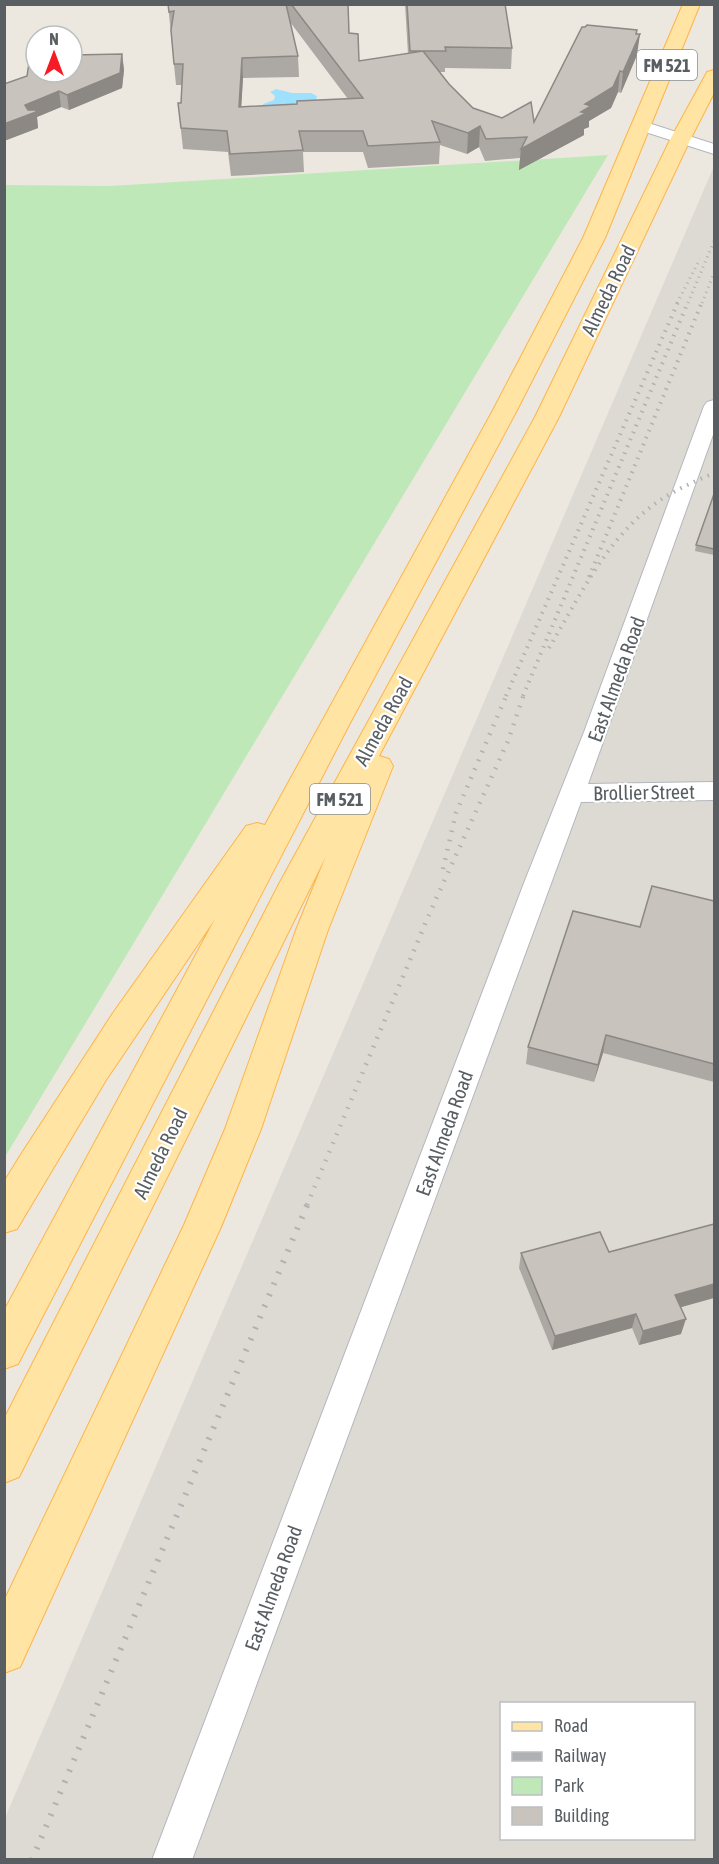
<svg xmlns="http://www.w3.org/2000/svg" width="719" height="1864" viewBox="0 0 719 1864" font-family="'Asap Condensed',sans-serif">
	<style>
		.industrial { fill: #dddad4; fill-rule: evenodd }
		.green { fill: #bfe8b9 }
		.water { fill: #9ee1ff }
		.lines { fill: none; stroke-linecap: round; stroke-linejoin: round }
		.minor-casing { stroke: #b3b7bc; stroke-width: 2 }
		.primary-casing { stroke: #fdb449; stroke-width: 2 }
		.minor { fill: #fff; fill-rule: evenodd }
		.primary { fill: #ffe4a3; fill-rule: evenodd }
		.rail-far3 { stroke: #b0b1b2; stroke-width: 3; stroke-dasharray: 1 4.5; stroke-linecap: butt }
		.rail-far2 { stroke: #b0b1b2; stroke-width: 4; stroke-dasharray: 1.5 6; stroke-linecap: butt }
		.rail-far1 { stroke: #b0b1b2; stroke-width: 4.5; stroke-dasharray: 1.5 8; stroke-linecap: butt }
		.rail { stroke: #b0b1b2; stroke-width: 6; stroke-dasharray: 2 10; stroke-linecap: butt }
		.wall { fill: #aca8a3; fill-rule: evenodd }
		.shaded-wall { fill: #8c8884 }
		.building { fill: #c8c3bd; stroke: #8c8884; stroke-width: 1.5 }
		.labels { text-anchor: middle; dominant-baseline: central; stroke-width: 4.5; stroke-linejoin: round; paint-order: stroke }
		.shield { fill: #fff; stroke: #8a8e91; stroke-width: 1.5 }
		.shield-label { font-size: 18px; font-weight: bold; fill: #585e62 }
		.street-label { font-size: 20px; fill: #585e62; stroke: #fff }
	</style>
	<rect width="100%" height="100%" fill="#ede8df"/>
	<!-- industrial -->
	<path class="industrial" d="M714,166v1693l-709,1v-42zM502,1704h192v134h-192z"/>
	<!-- green -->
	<path class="green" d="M608,155l-603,1002v-972l105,1z"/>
	<!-- water -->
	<path class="water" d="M276,89l16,4h19l6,3 -1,4 2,2 -55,5v-3l11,-4 1,-4 -5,-4z"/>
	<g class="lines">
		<defs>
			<path id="minor" d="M642,121l72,23v10l-78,-25 -2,-3 2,-3z
				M714,400v32l-126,352 126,-2v18l-133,2 -389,1058h-40l372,-977 60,-151 120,-326 3,-4z"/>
			<path id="primary" d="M683,4h17l-95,234 -89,174 -167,313 -331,639 -14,5v-58l211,-392 -109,161 -89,149 -13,4v-51l16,-26 93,-143 133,-187 11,-3 8,2 227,-413 91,-174z
				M714,70v23l-23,45 -132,279 -180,339 10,3 4,7 -65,164 -67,199 -40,98 -201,440 -16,6v-72l180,-376 41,-96 71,-199 30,-74 -307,621 -15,6v-64l275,-535 256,-467 136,-279 34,-62 2,-4z"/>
		</defs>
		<!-- minor casing -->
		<use href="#minor" class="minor-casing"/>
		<!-- primary casing -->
		<use href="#primary" class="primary-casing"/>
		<!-- minor -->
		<use href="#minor" class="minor"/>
		<!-- primary -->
		<use href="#primary" class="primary"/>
		<!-- rail-far3 -->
		<path class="rail-far3" d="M677,303l23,-44
			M688,303l26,-62
			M702,303l12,-30"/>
		<!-- rail-far2 -->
		<path class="rail-far2" d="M589,577l113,-275
			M549,648c31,-52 57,-109 107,-145 18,-13 38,-21 58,-30
			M506,696l172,-394
			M523,696l165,-394"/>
		<!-- rail-far1 -->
		<path class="rail-far1" d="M443,869l13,-56 51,-119
			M307,1205l124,-295 77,-169 16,-47"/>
		<!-- rail -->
		<path class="rail" d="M32,1860l276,-657"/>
	</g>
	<!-- wall -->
	<path class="wall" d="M168,4h180l1,29 10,28 49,-7 -3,-50h100l7,44 -1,21 -66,-1v4h-6l10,12 24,24 29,10 32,4 103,-88v21l-16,38 -3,-1 -7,16 -22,13v6l-5,2v6l-65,35 1,-12 -35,3 -6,-14 -12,7 -27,-9 -1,19 -71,4 -5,-16h-60l1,20 -73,4 -3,-24 -45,-3 -5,-46h3l1,-18h-6zM290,22l58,77 -51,5 -56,3 2,-29 56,-1 -1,-21z
		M122,54l2,16 -2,18 -53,22 -8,-3 -24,10 1,11 -34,13v-57z
		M714,494v61l-19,-4 1,-6z
		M714,898v184l-111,-29 -9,29 -68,-18 2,-17 112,-120 74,-26z
		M609,1252l72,55v27l-42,11 -7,-17 -80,22 -33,-82 2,-15z"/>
	<!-- shaded-wall -->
	<path class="shaded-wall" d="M637,30l-2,15 5,-11 -3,21 -16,38 2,-21z
		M122,54l2,16 -2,18 -53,22 -2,-15z
		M242,58l1,20 -3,50 -1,-21z
		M620,71l-2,21 -7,16 -22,13v6l-5,2v6l-65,35 2,-21 60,-37 4,-8z
		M59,91l2,16 -24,10 1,11 -34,13v-17l21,-19z
		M480,126l-1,21 -12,7 1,-21z
		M606,1035l-3,18 -9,29 4,-17z
		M714,1284v14l-43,12 4,-15z
		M636,1314l-4,14 -80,22 3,-14z
		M686,1319l-5,15 -42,11 4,-14z"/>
	<!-- building -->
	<path class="building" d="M168,4h118l12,52 -56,2 -3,49 58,-3v-3l66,-3 -72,-94h57l1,29 9,1 1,27 64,-10 26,33 24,24 29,10 29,-16 3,20 48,-95h3l2,-2 50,5 -1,4h4l-17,38 -3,-1 -7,16 -28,17 6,2 -10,6 5,1 -65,36 6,-12 -41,2 -6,-13 -12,7 -36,-12 8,21 -72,4 -5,-15h-64l4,19 -73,4 -3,-23 -46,-3 -3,-25h3l2,-39h-9l-3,-34 3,-19 -5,1z
		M407,4h98l7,44 -67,-1 1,4h-36z
		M122,54l-2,19 -53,22 -8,-4 -34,14 3,5h8v2l-32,12v-40l23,-8 3,-20h6v16h36v-17z
		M714,494v55l-18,-4z
		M652,886l62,15v-3v166l-108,-29 -8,30 -70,-18 45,-136 67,16z
		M714,1224v60l-39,11 11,24 -43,12 -7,-17 -81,22 -34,-83 79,-21 9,20z"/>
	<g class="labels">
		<!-- shield labels -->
		<g class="shield">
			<rect x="637" y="50" width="60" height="30" rx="4.5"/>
			<rect x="310" y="784" width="60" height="30" rx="4.5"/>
		</g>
		<g class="shield-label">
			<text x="667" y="65">FM 521</text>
			<text x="340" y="799">FM 521</text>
		</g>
		<!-- street labels -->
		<g class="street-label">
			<text transform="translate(608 290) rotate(-64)">Almeda Road</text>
			<text transform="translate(616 679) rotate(-70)">East Almeda Road</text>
			<text transform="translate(383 721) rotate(-61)">Almeda Road</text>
			<text transform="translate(644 792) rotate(-1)">Brollier Street</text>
			<text transform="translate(444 1133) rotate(-70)">East Almeda Road</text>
			<text transform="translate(160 1153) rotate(-64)">Almeda Road</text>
			<text transform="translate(273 1588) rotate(-70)">East Almeda Road</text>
		</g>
	</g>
	<!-- border -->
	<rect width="719" height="1864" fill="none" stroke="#585e62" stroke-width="12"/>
	<!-- legend -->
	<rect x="500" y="1702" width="195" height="138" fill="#ffffff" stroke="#bcbfc0" stroke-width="1.5"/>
	<rect x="512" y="1722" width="30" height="9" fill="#ffe4a3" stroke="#bcbfc0" stroke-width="1.5"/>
	<text x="554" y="1732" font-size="18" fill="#585e62">Road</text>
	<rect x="512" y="1752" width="30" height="9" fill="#b0b1b2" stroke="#bcbfc0" stroke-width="1.5"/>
	<text x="554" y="1762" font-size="18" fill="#585e62">Railway</text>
	<rect x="512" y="1777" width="30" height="18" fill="#bfe8b9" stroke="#bcbfc0" stroke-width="1.5"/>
	<text x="554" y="1792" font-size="18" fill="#585e62">Park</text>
	<rect x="512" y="1807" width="30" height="18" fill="#c8c3bd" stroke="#bcbfc0" stroke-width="1.5"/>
	<text x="554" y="1822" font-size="18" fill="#585e62">Building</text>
	<!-- north arrow -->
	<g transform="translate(54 54)"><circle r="28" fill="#ffffff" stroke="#bcbfc0" stroke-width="1.5"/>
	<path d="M0-4.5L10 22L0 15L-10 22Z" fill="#f71b26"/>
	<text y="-9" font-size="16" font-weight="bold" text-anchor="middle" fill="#585e62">N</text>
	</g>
</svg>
